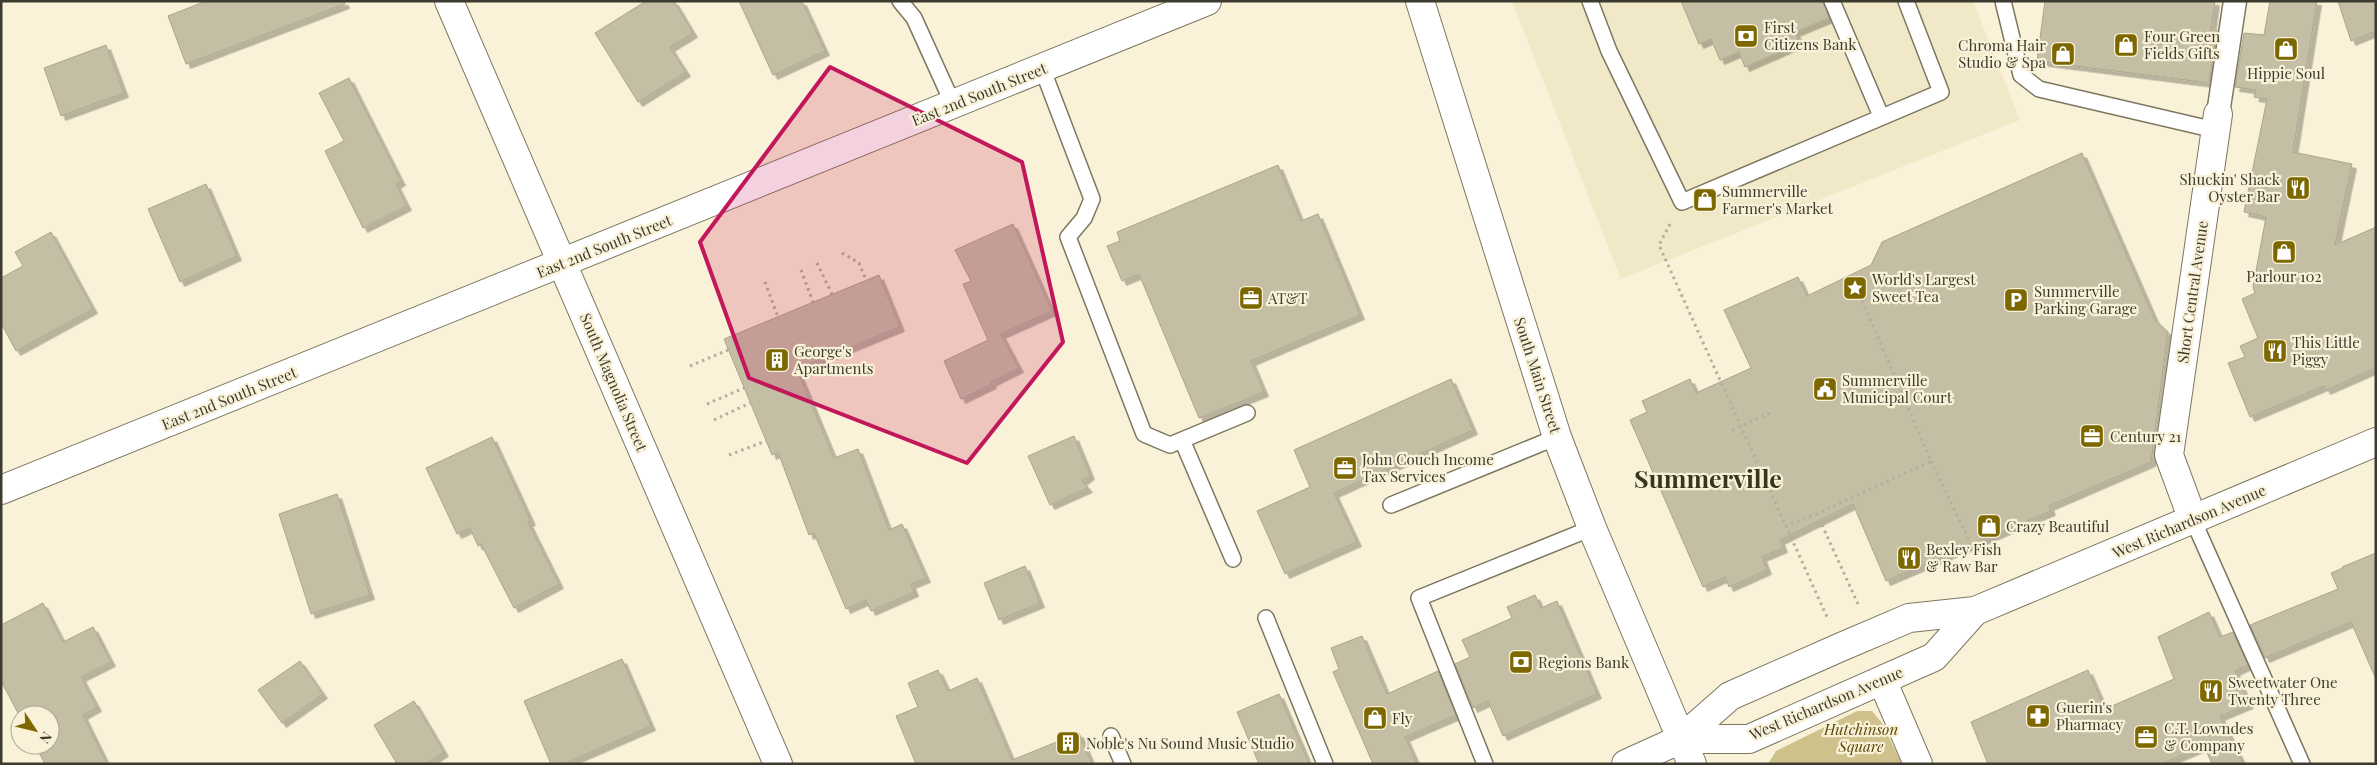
<svg xmlns="http://www.w3.org/2000/svg" width="2377" height="765" viewBox="0 0 2377 765" font-family="'Playfair Display',serif">
	<style>
		.built { fill: #f1e8c7 }
		.green { fill: #cfc18c }
		.building { fill: #c4bea5; stroke: #aba58c; filter: url(#shadow) }
		.lines { fill: none; stroke-linecap: round; stroke-linejoin: round }
		.service-casing { stroke: #7d7760; stroke-width: 18 }
		.pedestrian-casing { stroke: #7d7760; stroke-width: 25 }
		.minor-casing { stroke: #7d7760; stroke-width: 30 }
		.primary-casing { stroke: #7d7760; stroke-width: 30 }
		.path { stroke: #b4af9b; stroke-width: 3; stroke-dasharray: 2.5 4; stroke-linecap: butt }
		.service { stroke: #fff; stroke-width: 15 }
		.pedestrian { stroke: #fff; stroke-width: 22 }
		.minor { stroke: #fff; stroke-width: 28 }
		.primary { stroke: #fff; stroke-width: 28 }
		.path-bridge { stroke: #b4af9b; stroke-width: 3; stroke-dasharray: 2.5 4; stroke-linecap: butt }
		.marked { fill: #c2185b; fill-opacity: 0.2; stroke: #c2185b; stroke-width: 4; stroke-linejoin: round }
		.labels { text-anchor: middle; dominant-baseline: central; stroke-width: 4.5; stroke-linejoin: round; paint-order: stroke }
		.poi-label { font-size: 15px; fill: #3d3a30; stroke: #f9f2d8; text-anchor: start }
		.street-label { font-size: 15px; fill: #3d3a30; stroke: #f9f2d8 }
		.park-label { font-size: 15px; font-style: italic; fill: #584906; stroke: #f9f2d8 }
		.town-label { font-size: 25px; font-weight: bold; fill: #39341f; stroke: #f9f2d8 }
	</style>
	<defs>
		<filter id="shadow"><feDropShadow dx="4.5" dy="4.5" stdDeviation="0" flood-color="#0004"/></filter>
	</defs>
	<rect width="100%" height="100%" fill="#f9f2d8"/>
	<!-- built -->
	<path class="built" d="M1512,1h461l47,119 -399,159z"/>
	<!-- green -->
	<path class="green" d="M1857,711h15l10,12 20,41h-134l8,-13z"/>
	<!-- building -->
	<path class="building" d="M206,1h138l1,3 -159,60 -18,-48z
		M646,1h28l19,32 -23,14 16,25 -48,30 -43,-69z
		M739,1h63l23,50 -52,24z
		M1681,1h142l6,17 -34,14 5,11 -55,24 -6,-15 -19,8 -9,-21 -12,5z
		M2045,1h170l-4,29h6l-8,53 -172,-22z
		M2270,1h47l-24,151 59,12 -17,81 41,-18v141l-50,22 -2,-4 -74,31 -22,-54 17,-6 -5,-11 18,-8 -16,-39 13,-6 -2,-6 13,-70 -22,-5 23,-113 -13,-2 2,-7 -21,-3 9,-54 20,2z
		M2338,1h38v30l-25,10z
		M106,45l18,48 -63,23 -17,-48z
		M349,78l52,103 -5,3 11,22 -44,22 -38,-77 19,-10 -25,-48z
		M2082,153l73,167 13,12 -17,130 -102,44 2,5 -165,70 -33,-77 -73,36 3,8 -21,9 5,13 -38,17 -4,-10 -22,10 -73,-167 17,-8 -5,-11 48,-22 6,14 55,-25 -27,-58 74,-33 9,19 64,-31 11,-23z
		M1278,165l23,56 17,-7 42,101 -109,46 13,31 -65,26 -60,-144 -17,7 -15,-35 13,-5 -3,-9z
		M206,184l31,72 -57,26 -32,-73z
		M1013,224l39,87 -51,23 18,34 -28,14 1,2 -31,15 -17,-38 44,-21 -25,-56 8,-3 -16,-31z
		M51,232l42,77 -77,42 -15,-28v-45l22,-12 -8,-14z
		M879,275l21,52 -103,42 37,89 24,-9 31,81 13,-6 24,54 -15,6 3,8 -43,19 -5,-11 -20,9 -32,-76 -5,2 -31,-83 -6,3 -48,-116z
		M1451,379l22,51 -139,63 23,49 -72,32 -28,-63 53,-24 -16,-37z
		M1074,436l16,39 -8,6 6,7 -38,17 -22,-49z
		M492,437l39,84 -3,1 31,62 -45,24 -33,-64 -3,2 -8,-18 -13,6 -31,-66z
		M337,494l33,101 -59,19 -32,-100z
		M2376,553v126l-25,-57 -86,36 -15,-33 88,-36 -7,-16 12,-5 -1,-1z
		M1025,566l15,37 -41,17 -15,-37z
		M1535,595l6,13 16,-7 40,93 -94,42 -15,-35 -15,7 -18,-44 15,-7 -8,-17 50,-22 -5,-11z
		M43,603l20,39 30,-15 18,35 -30,15 16,30 -14,8 24,49h-62l-10,-19h15v-30l-30,2 -19,-36v-56z
		M2209,612l11,25 13,-5 15,33 -13,6 14,33 -29,12 23,48h-31l-8,-18 -43,18h-173l-17,-42 117,-52 17,39 69,-30 -16,-42z
		M1362,636l25,58 51,-23 18,44 -51,22 12,27h-44l-40,-92 6,-3 -8,-21z
		M622,659l29,67 -88,38h-12l-27,-63z
		M300,661l23,33 -41,29 -24,-33z
		M938,670l10,21 29,-13 35,82 67,-27 13,31h-176l-20,-48 22,-9 -10,-24z
		M1279,694l30,70h-50l-22,-52z
		M414,701l30,51 -19,12h-28l-23,-39z"/>
	<g class="lines">
		<defs>
			<path id="service" d="M900,1l14,17 39,86
				M1590,1l19,50 73,151 259,-110 -35,-91
				M1832,1l49,115
				M2003,1l18,74 18,14 176,41
				M1042,68l50,131 -8,19 -16,19 76,197 26,11 77,-32
				M1182,440l51,119
				M1391,505l166,-68
				M2193,520l109,244
				M1266,618l59,146
				M1111,736l12,28
				M1485,764l-66,-166 173,-70"/>
			<path id="pedestrian" d="M2218,114l17,-113"/>
			<path id="minor" d="M449,1l329,763
				M1,490l1206,-489
				M2193,520l-24,-65 49,-341
				M1882,680l36,84
				M1681,739h68l185,-82 41,-46
				M1626,764l55,-25 49,-43 111,-49 68,-29 66,-7 401,-169"/>
			<path id="primary" d="M1420,1l137,436 35,91 100,236"/>
		</defs>
		<!-- service casing -->
		<use href="#service" class="service-casing"/>
		<!-- pedestrian casing -->
		<use href="#pedestrian" class="pedestrian-casing"/>
		<!-- minor casing -->
		<use href="#minor" class="minor-casing"/>
		<!-- primary casing -->
		<use href="#primary" class="primary-casing"/>
		<!-- path -->
		<path class="path" d="M1670,224l-11,21 168,372
			M842,253l17,10 7,17
			M817,263l15,31
			M801,270l12,32
			M765,282l13,35
			M690,366l38,-16
			M707,404l37,-16
			M714,420l36,-17
			M729,455l37,-14
			M1931,461l54,112
			M1785,526l32,-12
			M1858,604l-41,-90 114,-53 -69,-161"/>
		<!-- service -->
		<use href="#service" class="service"/>
		<!-- pedestrian -->
		<use href="#pedestrian" class="pedestrian"/>
		<!-- minor -->
		<use href="#minor" class="minor"/>
		<!-- primary -->
		<use href="#primary" class="primary"/>
		<!-- path-bridge -->
		<path class="path-bridge" d="M1732,430l40,-18"/>
	</g>
	<!-- marked area -->
	<path class="marked" d="M830,67l192,95 41,180 -96,121 -218,-85 -49,-136z"/>
	<!-- icons -->
	<defs>
		<symbol id="bank-square" viewBox="-11 -11 22 22"><rect x="-9" y="-9" width="18" height="18" rx="4" fill="#7d6800" stroke="#f9f2d8"/><path d="M-6-4H6V4H-6ZM0-2.3a2.3 2.3 0 1 0 0 4.6a2.3 2.3 0 1 0 0-4.6Z" fill="#fff"/></symbol>
		<symbol id="shop-square" viewBox="-11 -11 22 22"><rect x="-9" y="-9" width="18" height="18" rx="4" fill="#7d6800" stroke="#f9f2d8"/><path d="M-5-2.5h2.3a2.7 3.5 0 0 1 5.4 0H5L5.5 6h-11ZM-1.5-2.5h3a1.5 2.3 0 0 0-3 0Z" fill="#fff"/></symbol>
		<symbol id="restaurant-square" viewBox="-11 -11 22 22"><rect x="-9" y="-9" width="18" height="18" rx="4" fill="#7d6800" stroke="#f9f2d8"/><path d="M-5-6h1v4h1v-4h1v4h1v-4h1v5L-1.5 .5V6h-2V.5L-5-1ZM5-6V6H3V1.5H1.5Q1.5-4 5-6Z" fill="#fff"/></symbol>
		<symbol id="sight-square" viewBox="-11 -11 22 22"><rect x="-9" y="-9" width="18" height="18" rx="4" fill="#7d6800" stroke="#f9f2d8"/><path d="M0-6L1.8-2.2L6-1.7L2.9 1.2L3.7 5.4L0 3.3L-3.7 5.4L-2.9 1.2L-6-1.7L-1.8-2.2Z" fill="#fff"/></symbol>
		<symbol id="office-square" viewBox="-11 -11 22 22"><rect x="-9" y="-9" width="18" height="18" rx="4" fill="#7d6800" stroke="#f9f2d8"/><path d="M-6-3h4V-5.5h4V-3h4V5H-6ZM-1-4.5V-3h2v-1.5ZM-6 0V1H6V0Z" fill="#fff"/></symbol>
		<symbol id="parking-square" viewBox="-11 -11 22 22"><rect x="-9" y="-9" width="18" height="18" rx="4" fill="#7d6800" stroke="#f9f2d8"/><path d="M-3.5-5.5H1a3.5 3.5 0 0 1 0 7H-1V5.5H-3.5ZM-1-3.4V-.6H.8a1.4 1.4 0 0 0 0-2.8Z" fill="#fff"/></symbol>
		<symbol id="building-square" viewBox="-11 -11 22 22"><rect x="-9" y="-9" width="18" height="18" rx="4" fill="#7d6800" stroke="#f9f2d8"/><path d="M-4-6H4V6H1V3H-1V6H-4ZM-2.5-4.3h1.7v1.8h-1.7ZM.8-4.3h1.7v1.8H.8ZM-2.5-1h1.7V.8h-1.7ZM.8-1h1.7V.8H.8Z" fill="#fff"/></symbol>
		<symbol id="civic-square" viewBox="-11 -11 22 22"><rect x="-9" y="-9" width="18" height="18" rx="4" fill="#7d6800" stroke="#f9f2d8"/><path d="M-.6-6.5H3V-4.5H.6V-3L4-1V1h2V6H-6V1h2V-1L-.6-3ZM-1.2 2.5V6h2.4V2.5Z" fill="#fff"/></symbol>
		<symbol id="pharmacy-square" viewBox="-11 -11 22 22"><rect x="-9" y="-9" width="18" height="18" rx="4" fill="#7d6800" stroke="#f9f2d8"/><path d="M-2-6h4v4h4v4h-4v4h-4v-4h-4v-4h4Z" fill="#fff"/></symbol>
	</defs>
	<g fill-rule="evenodd">
		<use href="#bank-square" x="1732" y="22" width="28" height="28"/>
		<use href="#shop-square" x="2112" y="31" width="28" height="28"/>
		<use href="#shop-square" x="2272" y="35" width="28" height="28"/>
		<use href="#shop-square" x="2049" y="40" width="28" height="28"/>
		<use href="#restaurant-square" x="2284" y="174" width="28" height="28"/>
		<use href="#shop-square" x="1691" y="186" width="28" height="28"/>
		<use href="#shop-square" x="2270" y="238" width="28" height="28"/>
		<use href="#sight-square" x="1841" y="274" width="28" height="28"/>
		<use href="#office-square" x="1237" y="284" width="28" height="28"/>
		<use href="#parking-square" x="2002" y="286" width="28" height="28"/>
		<use href="#restaurant-square" x="2261" y="337" width="28" height="28"/>
		<use href="#building-square" x="763" y="346" width="28" height="28"/>
		<use href="#civic-square" x="1811" y="375" width="28" height="28"/>
		<use href="#office-square" x="2078" y="422" width="28" height="28"/>
		<use href="#office-square" x="1331" y="454" width="28" height="28"/>
		<use href="#shop-square" x="1975" y="512" width="28" height="28"/>
		<use href="#restaurant-square" x="1895" y="544" width="28" height="28"/>
		<use href="#bank-square" x="1507" y="648" width="28" height="28"/>
		<use href="#restaurant-square" x="2197" y="677" width="28" height="28"/>
		<use href="#pharmacy-square" x="2024" y="702" width="28" height="28"/>
		<use href="#shop-square" x="1361" y="704" width="28" height="28"/>
		<use href="#office-square" x="2132" y="723" width="28" height="28"/>
		<use href="#building-square" x="1054" y="729" width="28" height="28"/>
	</g>
	<g class="labels">
		<!-- poi labels -->
		<g class="poi-label">
			<text x="1764" y="27">First<tspan x="1764" dy="17">Citizens Bank</tspan></text>
			<text x="2144" y="36">Four Green<tspan x="2144" dy="17">Fields Gifts</tspan></text>
			<text x="2046" y="45" text-anchor="end">Chroma Hair<tspan x="2046" dy="17">Studio &amp; Spa</tspan></text>
			<text x="2286" y="73" text-anchor="middle">Hippie Soul</text>
			<text x="2280" y="179" text-anchor="end">Shuckin' Shack<tspan x="2280" dy="17">Oyster Bar</tspan></text>
			<text x="1722" y="191">Summerville<tspan x="1722" dy="17">Farmer's Market</tspan></text>
			<text x="2284" y="276" text-anchor="middle">Parlour 102</text>
			<text x="1872" y="279">World's Largest<tspan x="1872" dy="17">Sweet Tea</tspan></text>
			<text x="2034" y="291">Summerville<tspan x="2034" dy="17">Parking Garage</tspan></text>
			<text x="1268" y="298">AT&amp;T</text>
			<text x="2292" y="342">This Little<tspan x="2292" dy="17">Piggy</tspan></text>
			<text x="794" y="351">George's<tspan x="794" dy="17">Apartments</tspan></text>
			<text x="1842" y="380">Summerville<tspan x="1842" dy="17">Municipal Court</tspan></text>
			<text x="2110" y="436">Century 21</text>
			<text x="1362" y="459">John Couch Income<tspan x="1362" dy="17">Tax Services</tspan></text>
			<text x="2006" y="526">Crazy Beautiful</text>
			<text x="1926" y="549">Bexley Fish<tspan x="1926" dy="17">&amp; Raw Bar</tspan></text>
			<text x="1538" y="662">Regions Bank</text>
			<text x="2228" y="682">Sweetwater One<tspan x="2228" dy="17">Twenty Three</tspan></text>
			<text x="2056" y="707">Guerin's<tspan x="2056" dy="17">Pharmacy</tspan></text>
			<text x="1392" y="718">Fly</text>
			<text x="2164" y="728">C.T. Lowndes<tspan x="2164" dy="17">&amp; Company</tspan></text>
			<text x="1086" y="743">Noble's Nu Sound Music Studio</text>
		</g>
		<!-- street labels -->
		<g class="street-label">
			<text transform="translate(979 94) rotate(-22)">East 2nd South Street</text>
			<text transform="translate(604 246) rotate(-22)">East 2nd South Street</text>
			<text transform="translate(2192 292) rotate(-82)">Short Central Avenue</text>
			<text transform="translate(1538 375) rotate(72)">South Main Street</text>
			<text transform="translate(614 382) rotate(67)">South Magnolia Street</text>
			<text transform="translate(229 398) rotate(-22)">East 2nd South Street</text>
			<text transform="translate(2189 521) rotate(-23)">West Richardson Avenue</text>
			<text transform="translate(1826 703) rotate(-23)">West Richardson Avenue</text>
		</g>
		<!-- park labels -->
		<g class="park-label">
			<text x="1861" y="729">Hutchinson<tspan x="1861" dy="17">Square</tspan></text>
		</g>
		<!-- town labels -->
		<g class="town-label">
			<text x="1708" y="477">Summerville</text>
		</g>
	</g>
	<!-- border -->
	<rect width="2377" height="765" fill="none" stroke="#3d3a30" stroke-width="5"/>
	<!-- north arrow -->
	<g transform="translate(35 730) rotate(125)"><circle r="24" fill="#f9f2d8" stroke="#aea895"/>
	<path d="M0-4L9 19L0 12L-9 19Z" fill="#7d6800"/>
	<text y="-8" font-size="14" font-weight="bold" text-anchor="middle" fill="#3d3a30">N</text>
	</g>
</svg>
